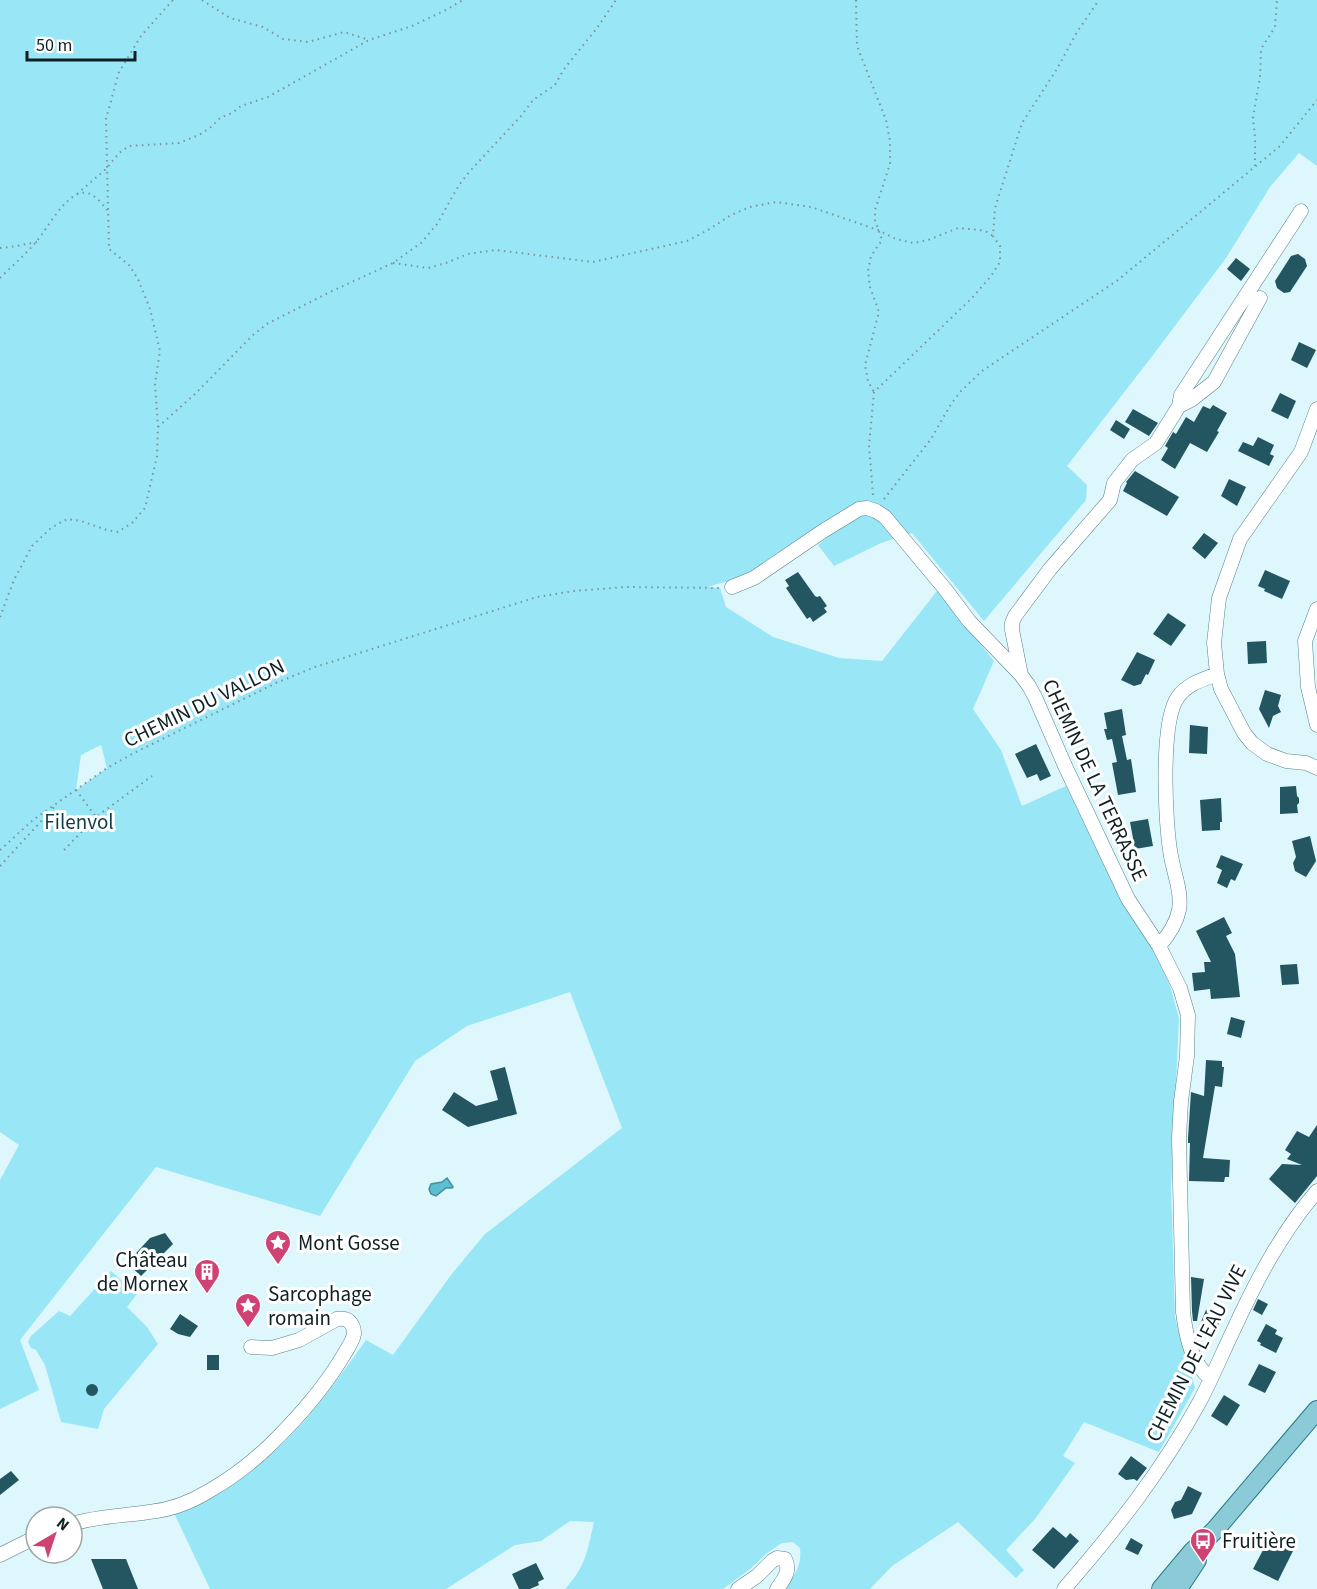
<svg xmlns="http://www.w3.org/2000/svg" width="1317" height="1589" viewBox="0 0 1317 1589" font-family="'Source Sans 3',sans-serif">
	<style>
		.green { fill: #98e6f6; fill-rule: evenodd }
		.water { fill: #5ebed1; stroke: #468f9d; stroke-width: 1.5 }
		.building { fill: #235660 }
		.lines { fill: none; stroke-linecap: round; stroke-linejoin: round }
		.minor-casing { stroke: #59818a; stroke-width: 15 }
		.major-casing { stroke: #2d7887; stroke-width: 20 }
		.path { stroke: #7d9398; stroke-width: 2; stroke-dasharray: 1.5 4.5; stroke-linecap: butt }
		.minor { stroke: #fff; stroke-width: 14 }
		.major { stroke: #8bcbd7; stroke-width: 18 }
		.labels { text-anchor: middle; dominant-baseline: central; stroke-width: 6; stroke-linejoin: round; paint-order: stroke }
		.street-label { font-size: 21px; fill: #0f2024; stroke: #fff }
		.park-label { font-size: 21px; fill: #103d46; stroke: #fff }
		.poi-label { font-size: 21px; fill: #0f2024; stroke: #fff; text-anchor: start }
	</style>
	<rect width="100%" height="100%" fill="#ddf7fd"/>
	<!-- green -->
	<path class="green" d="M0,0h1317v166l-18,-13 -29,34 -44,71 -73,97 -86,111 20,19 -1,15 -102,121 -72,-88 -31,10 -47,23 -16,-21 17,-14 -4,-13 -87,58 -36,11 12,1 6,19 47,30 66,21 43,3 55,-70 57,70 -21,48 28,41 21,56 44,-20 55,115 33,49 16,36 9,32 -8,168 4,132 20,70 -36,64 -75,-30 -21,34 12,7 -40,56 -29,31 18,20 -8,8 -58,-56 -66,44 -22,23h-85c10,-15 17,-23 15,-41l-7,-6 -11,1 -15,10 -17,16 -27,20h-158c21,-23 22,-37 29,-67l-24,-1 -29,20 -26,4 -69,44h-236l-36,-76c17,-8 34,-15 50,-24 61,-35 102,-93 142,-149l27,15 58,-80 34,-41 137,-106 -52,-136 -103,34 -52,35 -95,155 -164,-49 -136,173 19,50 -39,19v-229l19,-35 -19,-13zM101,745l6,23 -31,22 5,-35z
		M111,1271l26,23 -10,13 20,20 11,17 -54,65 -6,20 -37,-7 -16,-57 -9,-15 -5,-2 -3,-6 3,-6 28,-25 11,5z"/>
	<!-- water -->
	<path class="water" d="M447,1178l6,9 -1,1h-6l-10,8 -5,-2 -2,-5 2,-5 11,-2z"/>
	<!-- building -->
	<path class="building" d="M1298,254l7,5 2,7 -17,26 -6,1 -7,-5 -2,-7 16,-25z
		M1236,258l14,11 -9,12 -14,-12z
		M1299,342l17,8 -9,18 -16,-8z
		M1280,393l16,8 -8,18 -17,-8z
		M1213,405l14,8 -10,18 2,1 -12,20 -17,-9 -15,26 -14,-9 7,-12 -3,-2 8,-14 3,2 10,-17 8,5 9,-16 7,3z
		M1133,409l25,14 -9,13 -24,-14z
		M1116,420l14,9 -6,10 -14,-9z
		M1258,437l16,8 -4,9 4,2 -5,10 -31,-15 5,-9 10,4z
		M1135,471l44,26 -12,19 -44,-25 4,-8 -1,-1z
		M1229,479l17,8 -9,19 -16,-10z
		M1204,533l14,10 -13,16 -13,-11z
		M1265,570l25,11 -8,18 -18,-8 1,-2 -7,-3z
		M798,572l17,24 2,1 3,-1 7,10 -3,2 3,4 -14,10 -3,-5 -3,2 -21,-31 3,-2 -4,-6z
		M1168,613l18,12 -15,21 -18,-12z
		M1266,641l1,22 -19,1 -1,-22z
		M1137,652l18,8 -7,15 -2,-1 -5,10 -7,2 -13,-6z
		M1265,690l16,5 -3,11 3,6 -8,4 -4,12 -10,-19z
		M1122,709l4,26 -4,1 5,24 4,-1 5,33 -18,3 -6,-32 5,-1 -5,-23 -5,1 -3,-11h3l-3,-16z
		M1190,725l18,2 -1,27 -18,-1z
		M1036,744l15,32 -11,5 -3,-7 -10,4 -12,-24z
		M1296,786l1,10 2,2v5l-2,2 1,8 -18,1v-27z
		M1221,798l1,24h-2v8l-18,1 -2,-31z
		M1148,819l5,27 -18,3 -5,-27z
		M1310,836l6,25 -10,16 -11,-6 -2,-8 3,-6 -4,-16z
		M1221,855l22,9 -8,17 -4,-2 -4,9 -10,-5 5,-13 -6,-3z
		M1224,917l8,16 -6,3 9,18 5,43 -29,2 -1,-10 -16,2 -2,-18 13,-1 -1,-10h7l-15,-31z
		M1297,964l2,20 -17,1 -2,-20z
		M1231,1017l14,4 -4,17 -14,-4z
		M1206,1060l16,1v6h2l-2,20 -7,-1 -12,72 27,2 -1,17h-4l-1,5 -35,-1 1,-38h-2v-5l3,-46 13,4z
		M505,1067l12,47 -49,13 -26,-17 12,-18 22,14 22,-6 -8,-29z
		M1317,1125v51l-22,27 -26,-24 13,-15 20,1 -15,-6 4,-5 -6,-4 12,-19 12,6z
		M165,1233l8,11 -32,32 -14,-13 23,-25z
		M1191,1277l13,2 -7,42h-4l-1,-10z
		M1258,1299l10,5 -6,11 -9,-5z
		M1206,1310l16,6 -8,19 -16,-6z
		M180,1314l18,12 -8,11 -12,-3 -8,-5z
		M1266,1324l11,6 -2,4 8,4 -7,15 -16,-8 1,-2 -4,-2z
		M207,1355h12v15h-12z
		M1259,1364l17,8 -11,21 -17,-8z
		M86 1390a6 6 0 1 1 12 0a6 6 0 1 1-12 0Z
		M1224,1395l16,10 -13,21 -16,-10z
		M1131,1456l16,12 -10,13 -3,-2 -8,1 -8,-6z
		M11,1471l8,9 -19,15v-16z
		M1188,1486l14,7 -10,21 -18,5 -3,-9 4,-8 6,-2z
		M1053,1527l13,11 4,-5 9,8 -25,28 -22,-19z
		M1272,1533l24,12 -18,36 -25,-12z
		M1131,1538l12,7 -5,10 -13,-6z
		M91,1559h35l12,30h-35z
		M536,1563l8,16 -6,3 1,3 -9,4h-11l-7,-15z"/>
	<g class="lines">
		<defs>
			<path id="minor" d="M1179,406l2,-11 120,-184
				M1317,409l-16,43 -61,87 -21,59 -5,45 3,31 4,15 23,44 8,10 15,11 19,7 20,2 11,5
				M732,587l22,-9 69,-47 36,-22 8,-1 9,3 9,6 60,72 24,32 52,54 8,11 6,11 31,71 62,131 31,47 21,42 8,27 -1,41 -6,45 -2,37 4,174c3,24 8,51 28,67
				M1317,609l-12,32 3,46 9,38
				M1021,675l-9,-45v-7l3,-7 35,-47 60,-69 4,-17 18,-23 24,-17 23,-37 12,-6 23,-18 46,-84
				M1159,946c9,-10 17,-21 20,-36 3,-18 -5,-36 -8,-54 -6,-31 -11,-135 7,-159 9,-13 24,-17 39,-23
				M72,1524c25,-8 51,-8 77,-12 21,-2 42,-10 60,-21 21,-12 42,-28 59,-44 29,-28 58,-61 78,-96 3,-5 7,-11 8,-17 0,-3 0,-6 -2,-9 -3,-6 -9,-7 -15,-6l-38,21 -27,8 -21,-1
				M0,1555l36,-18
				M738,1589l19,-13 15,-15 5,-3 8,1c6,12 -1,20 -8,30
				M1064,1589c52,-60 98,-118 136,-188 12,-23 22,-47 33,-70 23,-50 48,-98 84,-140"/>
			<path id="major" d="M1161,1589l31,-37 23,-22 102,-120
				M1178,1589l19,-29"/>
		</defs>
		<!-- minor casing -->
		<use href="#minor" class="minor-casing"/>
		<!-- major casing -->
		<use href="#major" class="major-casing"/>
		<!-- path -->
		<path class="path" d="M202,0l28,18 33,9 20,12 25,3 36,-10 25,8
			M856,0l1,46 29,74 4,21v23l-15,46v10l7,20 -11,16 -3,15 2,16 9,25 -14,53 3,16 6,11
			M1255,166v-29l-2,-19 7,-41 1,-28 14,-22 2,-27
			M77,194l29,-25 13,-16 10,-7 50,-3 20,-8 12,-8 9,-9 12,-5 9,-7 27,-9 101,-57 43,-14 34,-16 17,-10
			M0,248l11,-1 26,-5
			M393,263l35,5 18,-5 22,-9 28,-4 97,12 94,-21 21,-11 23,-15 19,-8 26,-5 35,5 67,23 18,9 17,4 15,-3 30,-12 22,2 7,2 6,4
			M0,278c12,-12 25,-23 36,-36 11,-12 31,-53 51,-49 9,2 16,12 21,18
			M158,427l36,-32 59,-60 14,-11 63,-32 63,-29 28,-20 16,-19 22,-39 11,-14 51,-55 12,-16 22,-15 9,-16 33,-41 19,-28
			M873,495l-4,-50 5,-53 98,-94 19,-22 9,-14v-16l-7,-10 2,-28 27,-85 35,-54 20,-37 22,-32
			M884,499l47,-60 20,-35 10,-13 21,-20 136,-91 162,-134 37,-46
			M0,617l14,-37 18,-34 19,-18 16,-9 14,2 26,9 11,2 14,-9 13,-15 12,-52 1,-29 -3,-43 5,-33 -10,-42 -12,-30 -9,-14 -20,-16 -3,-130 13,-47 22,-36 32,-36
			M76,790l20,27 56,-41
			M0,850l33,-30 74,-52 27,-15 142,-70 39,-16 222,-70 37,-6 52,-4 94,1
			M64,850l32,-33
			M0,866l56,-61"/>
		<!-- minor -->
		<use href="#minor" class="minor"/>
		<!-- major -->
		<use href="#major" class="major"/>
	</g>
	<!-- icons -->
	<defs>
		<symbol id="sight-pin" viewBox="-11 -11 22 30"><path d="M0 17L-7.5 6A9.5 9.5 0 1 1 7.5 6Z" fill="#ce4274" stroke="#fff"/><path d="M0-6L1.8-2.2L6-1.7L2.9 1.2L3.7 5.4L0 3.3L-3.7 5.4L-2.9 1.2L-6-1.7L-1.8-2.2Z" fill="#fff"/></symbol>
		<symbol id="building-pin" viewBox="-11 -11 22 30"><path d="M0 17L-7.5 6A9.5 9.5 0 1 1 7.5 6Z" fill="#ce4274" stroke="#fff"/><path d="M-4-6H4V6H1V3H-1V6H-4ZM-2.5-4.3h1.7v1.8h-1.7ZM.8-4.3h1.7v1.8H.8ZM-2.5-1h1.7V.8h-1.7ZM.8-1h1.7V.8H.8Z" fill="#fff"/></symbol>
		<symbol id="bus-pin" viewBox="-11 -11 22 30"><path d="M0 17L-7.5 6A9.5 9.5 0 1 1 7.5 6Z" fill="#ce4274" stroke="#fff"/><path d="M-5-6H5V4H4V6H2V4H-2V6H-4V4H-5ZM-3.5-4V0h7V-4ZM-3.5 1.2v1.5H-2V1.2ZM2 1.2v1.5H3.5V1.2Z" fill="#fff"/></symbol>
	</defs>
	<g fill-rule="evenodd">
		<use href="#sight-pin" x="263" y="1228" width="30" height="40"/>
		<use href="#building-pin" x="192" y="1257" width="30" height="40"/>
		<use href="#sight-pin" x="233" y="1291" width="30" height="40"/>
		<use href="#bus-pin" x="1188" y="1526" width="30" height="40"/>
	</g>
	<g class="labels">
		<!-- street labels -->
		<g class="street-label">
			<text transform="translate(204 703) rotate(-26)">CHEMIN DU VALLON</text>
			<text transform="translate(1095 780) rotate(65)">CHEMIN DE LA TERRASSE</text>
			<text transform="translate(1196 1353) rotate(-63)">CHEMIN DE L'EAU VIVE</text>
		</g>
		<!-- park labels -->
		<g class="park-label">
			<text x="79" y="822">Filenvol</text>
		</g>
		<!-- poi labels -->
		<g class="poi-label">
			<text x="298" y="1243">Mont Gosse</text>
			<text x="188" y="1260" text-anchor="end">Château<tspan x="188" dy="24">de Mornex</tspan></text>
			<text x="268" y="1294">Sarcophage<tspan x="268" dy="24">romain</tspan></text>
			<text x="1222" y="1541">Fruitière</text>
		</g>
	</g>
	<!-- north arrow -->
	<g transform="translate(54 1535) rotate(39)"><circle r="28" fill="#ffffff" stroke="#9fa6a7" stroke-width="1.5"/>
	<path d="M0-4.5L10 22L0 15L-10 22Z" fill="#ce4274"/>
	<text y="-9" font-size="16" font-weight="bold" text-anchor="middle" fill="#0f2024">N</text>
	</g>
	<!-- scale -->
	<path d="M27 51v9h108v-9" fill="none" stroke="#0f2024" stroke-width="3"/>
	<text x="36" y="51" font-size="18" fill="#0f2024" stroke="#ffffff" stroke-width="4.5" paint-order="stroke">50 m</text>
</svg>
